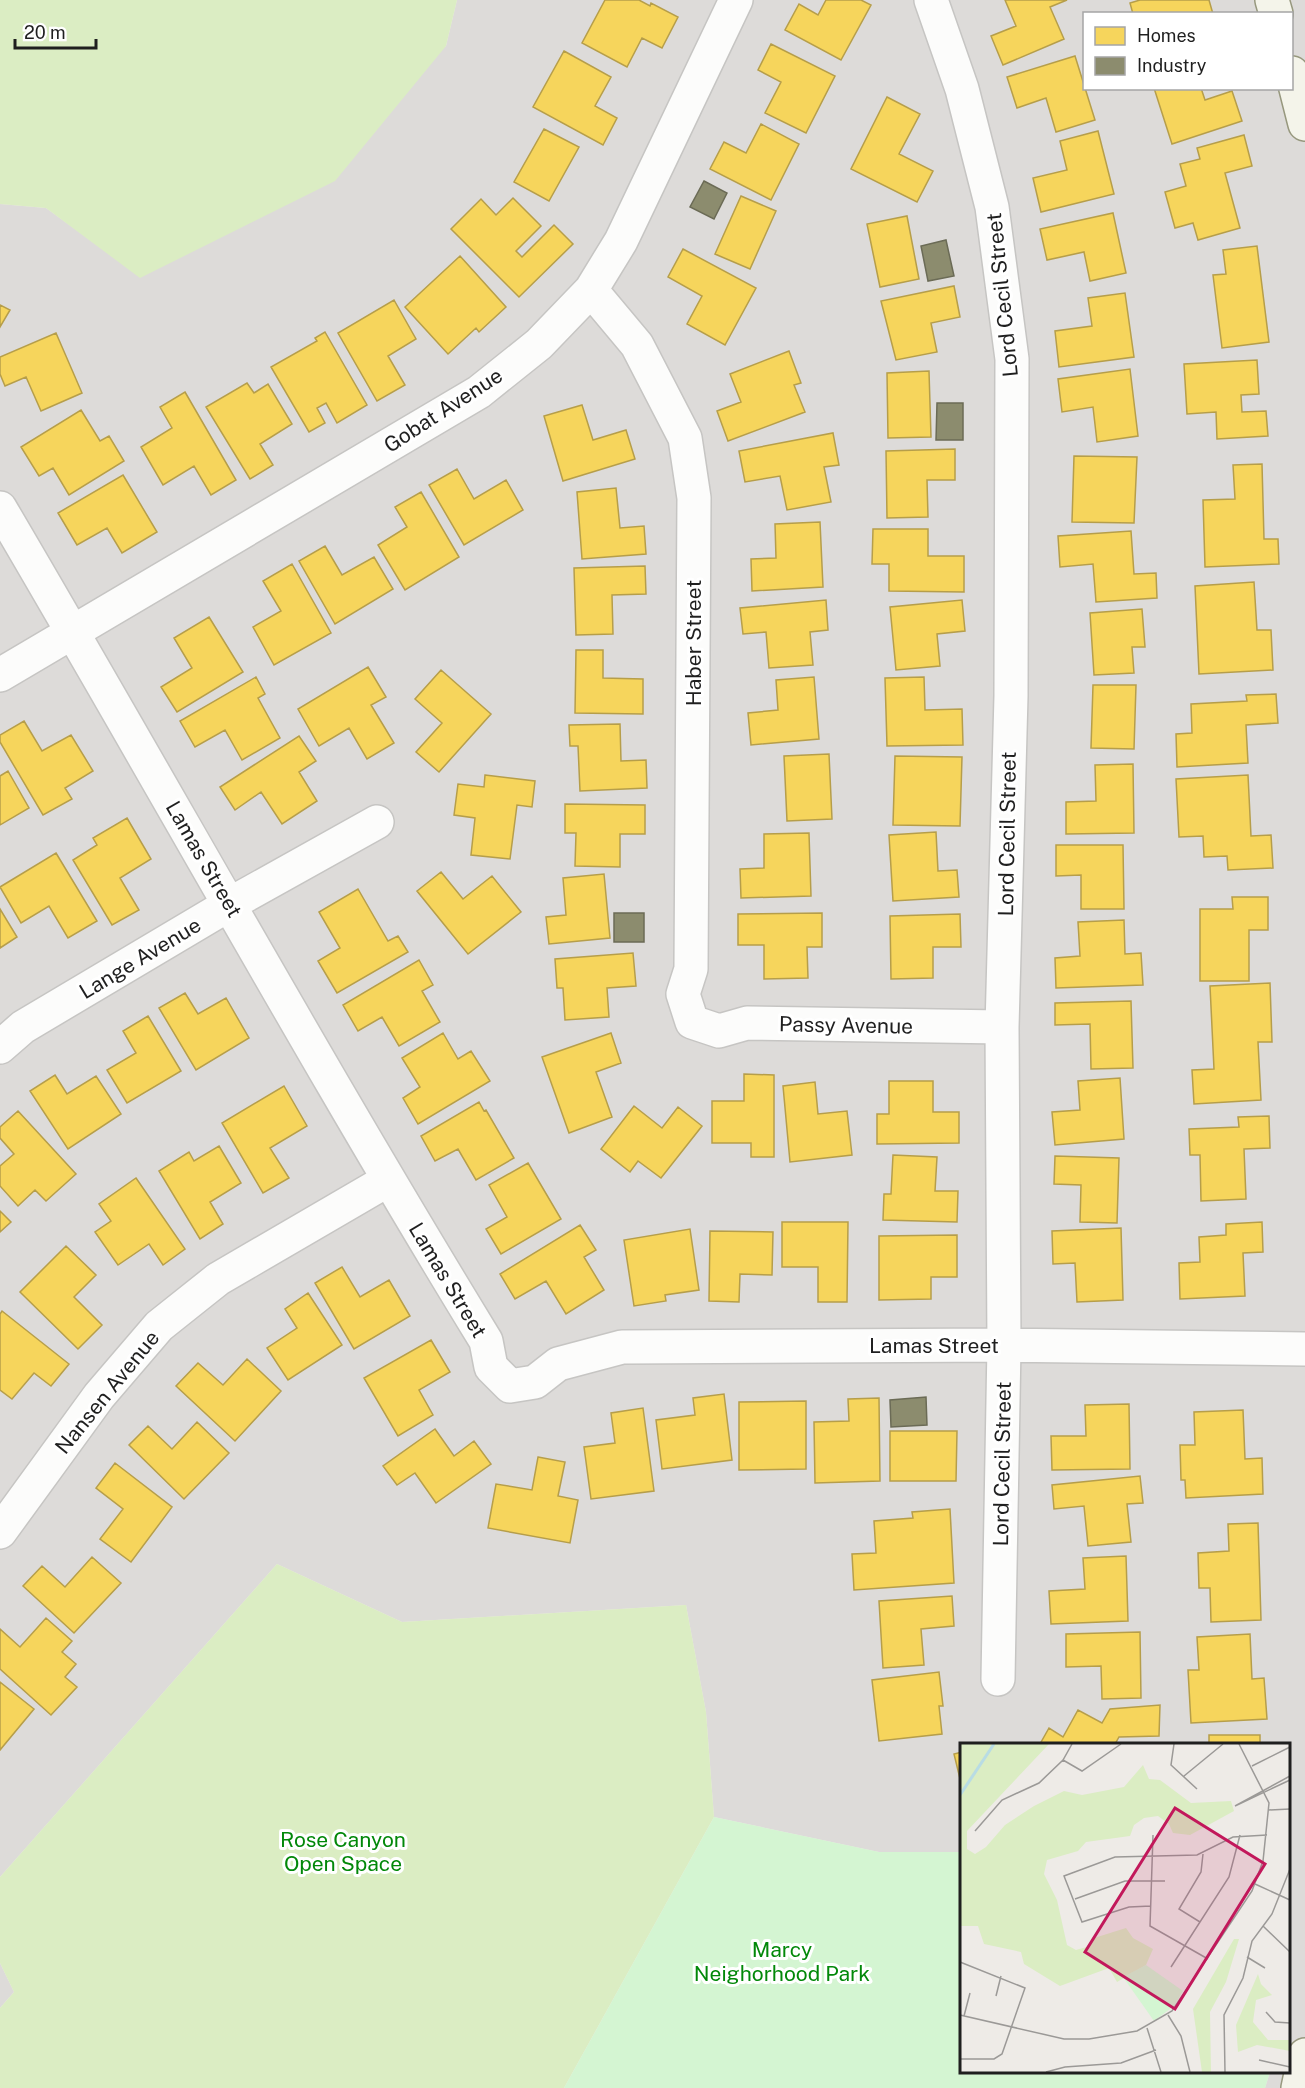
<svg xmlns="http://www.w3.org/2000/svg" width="1305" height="2088" viewBox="0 0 1305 2088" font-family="'Public Sans',sans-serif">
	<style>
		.residential { fill: #dddbd9; fill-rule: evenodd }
		.grass { fill: #dbedc3 }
		.park { fill: #d4f5d2 }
		.homes { fill: #f6d55c; stroke: #b69e4a; stroke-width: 1.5 }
		.industry { fill: #8c8c6e; stroke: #6b6b56; stroke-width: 1.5 }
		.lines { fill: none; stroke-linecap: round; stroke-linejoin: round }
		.street-casing { stroke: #c6c5c3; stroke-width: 36 }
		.secondary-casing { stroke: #97987e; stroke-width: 36 }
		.street { stroke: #fcfcfb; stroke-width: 33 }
		.secondary { stroke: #f4f4ea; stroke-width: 33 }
		.labels { text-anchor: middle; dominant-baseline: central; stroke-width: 6; stroke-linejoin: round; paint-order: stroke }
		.street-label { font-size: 21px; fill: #1f1f1f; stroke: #fff }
		.park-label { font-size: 21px; fill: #028809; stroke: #fff }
		.inset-river { fill: none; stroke: #b8dce4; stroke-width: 3 }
		.inset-road { fill: none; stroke: #9b9997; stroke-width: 1.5 }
		.view { fill: #c2185b; fill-opacity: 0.15; stroke: #c2185b; stroke-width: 3 }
		.inset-edge { fill: none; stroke: #1f1f1f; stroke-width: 3 }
	</style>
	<rect width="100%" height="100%" fill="#eeebe7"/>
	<!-- residential -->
	<path class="residential" d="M457,0h848v2088h-40l5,-16h18v-328h-326l-1,108h-82l-165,-35 -8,-105 -20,-107 -284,17 -125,-58 -277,313v-1673l46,4 95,69 305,-231zM1084,14h208v74h-208z
		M0,1963l14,29 -14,16z"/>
	<!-- grass -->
	<path class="grass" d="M0,0h457l-11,46 -111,135 -195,97 -94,-70 -46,-4z
		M277,1564l125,58 284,-17 20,107 8,105 -150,271h-564v-80l14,-16 -14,-29v-86z"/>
	<!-- park -->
	<path class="park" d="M714,1817l165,35h82l1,220h308l-5,16h-701z"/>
	<!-- homes -->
	<path class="homes" d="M605,0h34l11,6 1,-3 27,14 -16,31 -20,-10 -15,29 -45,-24z
		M826,0h35l10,5 -30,55 -56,-30 14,-26 19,11z
		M1005,0h62l-17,7 14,32 -61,26 -12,-29 25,-10z
		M1140,0h69l4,14h-80l-3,-11z
		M771,44l64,32 -29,57 -41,-20 16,-31 -23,-12z
		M564,51l47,26 -16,29 22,12 -14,27 -70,-38z
		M1075,56l20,64 -39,12 -10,-34 -29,10 -10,-31z
		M1154,88h47l4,12 27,-9 10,30 -70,23z
		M887,97l33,17 -21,40 34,17 -16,31 -66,-33z
		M761,124l38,20 -28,56 -61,-31 14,-27 22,11z
		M544,129l35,18 -30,54 -35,-19z
		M1098,131l16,63 -73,18 -8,-34 34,-8 -7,-29z
		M1244,135l8,31 -27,7 15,55 -42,12 -5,-17 -18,5 -10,-36 21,-6 -6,-22 20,-5 -3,-11z
		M741,196l35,15 -26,58 -35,-15z
		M513,198l28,28 -25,25 6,6 32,-32 19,19 -54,53 -68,-68 30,-30 15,16z
		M1113,213l13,60 -36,8 -6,-29 -37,8 -7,-31z
		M907,216l12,63 -39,8 -13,-63z
		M1257,246l12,96 -47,6 -9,-73 13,-1 -3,-24z
		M683,249l73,39 -31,57 -38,-21 15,-28 -34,-19z
		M460,256l46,51 -27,25 -3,-4 -28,26 -43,-47z
		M954,286l6,31 -29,6 6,29 -41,8 -15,-59z
		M1125,293l9,64 -75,10 -4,-36 37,-5 -4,-28z
		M394,300l22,39 -28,17 17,29 -28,16 -39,-68z
		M0,305l10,5 -10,17z
		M325,332l42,73 -30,18 -11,-20 -9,5 8,15 -16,9 -38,-65 46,-26 -2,-3z
		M56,333l26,60 -41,18 -15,-34 -21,9 -5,-12v-17z
		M789,351l12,32 -7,2 11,27 -77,29 -11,-30 24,-9 -11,-28z
		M1257,360l2,34 -18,1 1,17 24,-1 2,25 -51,3 -1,-27 -29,2 -3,-50z
		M1130,369l8,67 -41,6 -4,-35 -31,5 -4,-33z
		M929,371l2,66 -43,1 -1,-65z
		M247,383l7,10 14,-9 24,40 -32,20 13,21 -23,14 -44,-72z
		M185,392l51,88 -25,15 -17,-29 -31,19 -22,-38 31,-19 -12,-21z
		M582,405l11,35 33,-10 9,29 -72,22 -19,-65z
		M81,410l19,31 9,-5 15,25 -55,34 -16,-27 -14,8 -18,-29z
		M833,433l6,32 -15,2 7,35 -44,8 -7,-34 -35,6 -6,-31z
		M955,449v31h-28l1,37 -41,1 -1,-67z
		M1074,456l63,1 -3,66 -62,-1z
		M1262,464l2,75h14l1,25 -74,3 -2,-67 32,-1 -2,-34z
		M457,469l17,30 32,-19 17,30 -59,35 -35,-60z
		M123,475l34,57 -35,21 -15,-25 -30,17 -19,-32z
		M616,488l4,40 24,-2 2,28 -64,5 -5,-67z
		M421,492l38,65 -54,33 -27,-45 29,-18 -12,-20z
		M820,522l3,65 -71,4 -1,-32 25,-1 -1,-34z
		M873,529h55v27h36v36l-75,-1v-27h-17z
		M1131,531l3,43 22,-1 1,25 -61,4 -3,-38 -33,3 -2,-31z
		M325,546l17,29 32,-18 19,32 -58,35 -36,-63z
		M292,564l39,69 -57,32 -21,-38 28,-16 -18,-30z
		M645,566l1,28 -34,1 1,39 -37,1 -2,-67z
		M1254,582l3,48h14l2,40 -74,4 -4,-88z
		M826,600l2,30 -18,2 3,33 -44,3 -3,-36 -23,2 -3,-26z
		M962,600l3,31 -28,3 3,32 -44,4 -6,-63z
		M1142,609l3,38h-13l2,26 -40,2 -4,-62z
		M209,617l34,55 -66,40 -16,-25 31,-19 -18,-30z
		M576,650h27v28l40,1v35l-68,-1z
		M368,667l18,30 -15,8 23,38 -27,16 -18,-31 -30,18 -21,-37z
		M441,670l50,44 -52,58 -23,-20 26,-29 -27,-24z
		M256,677l9,17 -7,4 22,40 -38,22 -17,-30 -30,17 -15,-26z
		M814,677l5,62 -68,6 -3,-32 30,-3 -2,-30z
		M924,677l1,33 37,-1 1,36 -76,1 -2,-68z
		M1093,685h43l-2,64 -43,-1z
		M1276,694l2,29 -32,2 2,38 -71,4 -1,-33 16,-1 -1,-29 56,-3 -1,-6z
		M24,721l18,30 29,-16 22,36 -28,17 7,11 -29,16 -43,-73v-7z
		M620,724l1,37 25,-1 1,28 -67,3 -2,-45h-8l-1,-21z
		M299,736l17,25 -17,11 18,29 -35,23 -21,-32 -26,18 -15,-23z
		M829,754l3,65 -45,2 -3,-65z
		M895,756l67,1 -2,69 -67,-1z
		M1133,764l1,69 -68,1v-32l30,-1 -1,-36z
		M8,771l21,37 -29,17v-49z
		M485,775l50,6 -3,26 -15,-2 -7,54 -39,-4 4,-37 -21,-3 4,-31 26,3z
		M1248,775l3,61 20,-1 2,33 -45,2 -1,-14 -23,1 -1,-21 -24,1 -3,-58z
		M565,804l80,1v29h-25v33l-45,-1 1,-33h-11z
		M127,818l24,41 -31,19 19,32 -27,15 -39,-65 24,-15 -4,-7z
		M936,832l2,39 19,-1 2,27 -66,4 -4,-66z
		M809,833l2,63 -70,2 -1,-29 24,-1v-34z
		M1056,845h67l1,64h-43v-34l-25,1z
		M56,853l41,68 -29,17 -19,-32 -28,17 -21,-36z
		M441,872l22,27 29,-23 29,36 -53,42 -51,-63z
		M604,874l6,64 -61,6 -3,-27 20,-2 -3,-37z
		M358,889l30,52 10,-5 10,16 -71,41 -19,-32 22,-13 -21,-36z
		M1232,897h36v33h-19v51h-49v-72h33z
		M0,909l17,28 -17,11z
		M822,913v34h-15l1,31 -44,1v-34h-26v-31z
		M960,914l1,33h-28v31l-42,1 -1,-63z
		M1124,920l1,34 16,-1 2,32 -87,3 -1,-30 25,-2 -2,-34z
		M633,953l3,33 -29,2 2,29 -44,3 -2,-32h-6l-2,-29z
		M419,960l14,25 -11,6 18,31 -41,24 -17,-29 -24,14 -15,-26z
		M1270,983l2,59h-14l3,58 -67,4 -2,-34 22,-1 -4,-83z
		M185,993l13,21 28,-16 23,40 -53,32 -37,-62z
		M1131,1001l2,67 -42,1 -1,-45 -35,1v-22z
		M148,1016l33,55 -54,32 -20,-33 29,-17 -13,-22z
		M443,1033l15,26 13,-8 19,30 -72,43 -15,-26 17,-11 -18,-29z
		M611,1033l10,30 -25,9 16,45 -43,16 -27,-76z
		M744,1074l30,1v82h-23v-14h-39v-42h32z
		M55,1075l12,19 29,-18 25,38 -53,35 -38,-58z
		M1120,1078l4,61 -69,6 -3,-33 28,-2 -2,-29z
		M889,1081h44v31h26v31l-82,1v-30h12z
		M815,1082l3,32 29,-3 5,44 -62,7 -7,-76z
		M284,1086l23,40 -37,22 19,30 -26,15 -41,-70z
		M479,1102l5,9 2,-1 28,48 -38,22 -18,-31 -23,12 -14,-25z
		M634,1106l28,22 16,-21 24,19 -41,52 -23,-17 -8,11 -29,-23z
		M18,1111l58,63 -30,27 -11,-11 -17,16 -18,-20v-20l14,-12 -14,-16v-11z
		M1269,1116l1,32 -26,1 2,50 -45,2 -1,-46h-10l-1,-26 50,-2 -1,-10z
		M219,1146l22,37 -31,19 13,22 -23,15 -41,-68 30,-19 5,9z
		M893,1155l44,2 -2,34h23l-1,31 -74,-2 1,-26h7z
		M1055,1156l64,2 -2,65 -37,-1 1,-37 -27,-1z
		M528,1163l33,56 -60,35 -15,-25 21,-12 -18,-32z
		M136,1178l49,71 -22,16 -14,-21 -31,21 -23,-33 16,-11 -12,-17z
		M0,1211l11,11 -11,10z
		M782,1222h66l-1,80h-29v-35h-36z
		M1262,1222l1,30 -20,1 2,43 -65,3 -1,-36 21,-1 -1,-25 27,-2v-11z
		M580,1225l16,25 -12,7 20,33 -38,24 -20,-33 -31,18 -15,-25z
		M1121,1228l2,72 -46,2 -2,-39 -22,1 -1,-33z
		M690,1229l9,61 -34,5 1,6 -32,5 -10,-66z
		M710,1231l63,1 -1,43 -32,-1 -1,28 -30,-1z
		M957,1235v42h-26v22l-52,1v-64z
		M66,1246l30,29 -22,22 28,28 -24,24 -58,-57z
		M342,1267l18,30 29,-17 21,36 -56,33 -39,-66z
		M308,1293l34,52 -54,35 -21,-32 30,-20 -12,-19z
		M2,1311l67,53 -18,22 -17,-13 -22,26 -12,-9v-76z
		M431,1340l19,32 -31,18 14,25 -35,21 -34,-58z
		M247,1359l34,32 -46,50 -59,-55 22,-23 25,22z
		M724,1394l8,66 -70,9 -6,-49 39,-5 -2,-17z
		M879,1398l1,83 -65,2 -1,-61 35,-1 -1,-22z
		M806,1401v68l-67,1v-68z
		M1129,1404l1,65 -78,1 -1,-34h35l-1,-31z
		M643,1408l11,83 -63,8 -7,-52 31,-4 -4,-30z
		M1243,1410l2,49 17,-1 1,36 -77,4 -1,-18h-4l-1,-35h15l-1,-33z
		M197,1422l32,31 -45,46 -55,-54 19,-19 24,23z
		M435,1429l19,27 20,-15 17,23 -55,39 -21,-30 -18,12 -14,-19z
		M890,1431h67l-1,50h-66z
		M538,1457l27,5 -7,34 20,4 -8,43 -82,-15 8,-44 36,6z
		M115,1463l57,44 -41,55 -31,-23 23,-30 -27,-21z
		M1140,1476l3,27 -16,1 4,38 -43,4 -4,-40 -30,3 -2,-24z
		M950,1509l4,74 -100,7 -2,-36 24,-1 -2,-32 39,-3 -1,-6z
		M1258,1523l3,97 -50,2 -1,-34h-11l-1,-35 31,-2 -1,-27z
		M1126,1556l2,65 -77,3 -2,-33 36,-2 -2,-31z
		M92,1557l29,26 -47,50 -51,-47 19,-20 23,21z
		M952,1596l2,30 -33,3 3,36 -41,3 -4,-67z
		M46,1618l26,23 -10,11 14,12 -11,13 12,10 -26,28 -51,-46v-40l20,18z
		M1140,1632l1,66 -39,1 -1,-33 -35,1v-33z
		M1250,1634l2,45 12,-1 3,41 -76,4 -3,-53h11l-2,-33z
		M939,1672l4,34h-4l3,28 -63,7 -7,-61z
		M0,1682l34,27 -34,41z
		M1160,1705l-1,31 -40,1 -4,7h-75l9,-16 14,9 15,-27 24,13 8,-14z
		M1209,1735h51v9h-51z
		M962,1752v35l-8,-33z"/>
	<!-- industry -->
	<path class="industry" d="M704,181l23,12 -13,26 -24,-12z
		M946,240l8,36 -26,5 -7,-35z
		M937,403h26v37h-27z
		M614,913h30v29h-30z
		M926,1397l1,28 -36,2 -1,-27z"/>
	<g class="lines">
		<defs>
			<path id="street" d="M931,0l31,89 30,118 20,152 -1,337 -9,331 2,318 -6,334
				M591,290l46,55 48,93 9,60 -3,471 -8,25 9,28 27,9 28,-8 255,4
				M0,508c163,277 318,559 486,833l5,26 19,19 25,-4 23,-18 64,-17 382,-2 301,4
				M0,675l479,-283 60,-48 52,-54 30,-49 115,-241
				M0,1047l23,-20 207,-123 147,-82
				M0,1532l99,-136 60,-70 59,-47 170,-99"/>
			<path id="secondary" d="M1272,0l4,14
				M1292,73l13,51
				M1298,2088l7,-33"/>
		</defs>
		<!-- street casing -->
		<use href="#street" class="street-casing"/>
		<!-- secondary casing -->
		<use href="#secondary" class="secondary-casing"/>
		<!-- street -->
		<use href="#street" class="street"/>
		<!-- secondary -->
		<use href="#secondary" class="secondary"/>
	</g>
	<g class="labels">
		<!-- street labels -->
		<g class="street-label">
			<text transform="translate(1002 295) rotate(-96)">Lord Cecil Street</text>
			<text transform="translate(443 410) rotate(-33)">Gobat Avenue</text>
			<text transform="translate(693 643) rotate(-90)">Haber Street</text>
			<text transform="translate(1007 834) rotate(-89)">Lord Cecil Street</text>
			<text transform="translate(204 859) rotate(60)">Lamas Street</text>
			<text transform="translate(140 958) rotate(-31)">Lange Avenue</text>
			<text transform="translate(846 1025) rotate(1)">Passy Avenue</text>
			<text transform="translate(448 1280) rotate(59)">Lamas Street</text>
			<text x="934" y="1345">Lamas Street</text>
			<text transform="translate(107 1392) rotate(-51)">Nansen Avenue</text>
			<text transform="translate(1002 1464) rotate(-89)">Lord Cecil Street</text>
		</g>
		<!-- park labels -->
		<g class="park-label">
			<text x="343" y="1839">Rose Canyon<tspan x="343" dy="24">Open Space</tspan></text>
			<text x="782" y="1949">Marcy<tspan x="782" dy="24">Neighorhood Park</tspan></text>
		</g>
	</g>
	<!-- overview -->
	<g transform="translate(960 1743)">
		<rect width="330" height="330" fill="#eeebe7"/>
		<path d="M1,1h88l-82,87v18l8,5 11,-7 19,-22 29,-19 30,-15 18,4 42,-8 19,-22 6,14 11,1 31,23 40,-2 3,10 -44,24 -17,-2 -4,-9 -11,-8 -14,2 -10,7 -4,11 -44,6 -8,9 -31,9 -3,14 13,26 10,45 9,5 14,-4 1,-7 35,-11 7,10 20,11 -7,16 -29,17 -8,-14 -49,18 -36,-22 -3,-12 -37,-8 -6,-18h-18zM274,196h5l-13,43 -16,30 1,60h-9l-9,-63zM298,231l3,10 11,11 -16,5 -3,22 15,18h22v11l-33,-6 -19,7 -2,-27z" fill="#dbedc3"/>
		<path d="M186,222l37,26 -9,15 -20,15 -31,-44z" fill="#d4f5d2"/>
		<path class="inset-river" d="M0,52l34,-51"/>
		<path class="inset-road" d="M214,1l-3,21 26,24M103,17l19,11 39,-27M292,23l38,-19M224,33l39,-32M330,33l-55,30 55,-26M309,67l21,-1M15,88l27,-31 37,-17 24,-23 9,-16M193,92l-3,91 58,33M295,141l35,16M115,156l50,-18h40M191,163l-22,1 -47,15 -18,-46 51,-19 82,-2 36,-18 34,-2M240,179l-21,-13 22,-37 2,-18M303,183l27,26M287,214l18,11M0,219l65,26 -23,66 -8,5h-34M211,224l58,-90 11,-42M36,253l5,-20M306,269l9,10 15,1M0,272l104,24h25l48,-8 35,-20 80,-120 11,-30 6,-58 -30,-59M208,272l13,21 9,36M4,273l6,-23M187,285l14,44M299,317l31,7M86,329l19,-5 56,-4 35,-13M265,329l-1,-57 19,-37 9,-37 20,-27 18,-45"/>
		<path class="view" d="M215,65l90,56 -90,145 -90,-57z"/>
		<rect width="330" height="330" class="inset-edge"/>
	</g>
	<!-- legend -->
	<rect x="1083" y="12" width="210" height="78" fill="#ffffff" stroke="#a5a5a5" stroke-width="1.5"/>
	<rect x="1095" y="27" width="30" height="18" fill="#f6d55c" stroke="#a5a5a5" stroke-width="1.5"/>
	<text x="1137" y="42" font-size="18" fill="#1f1f1f">Homes</text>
	<rect x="1095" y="57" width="30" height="18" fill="#8c8c6e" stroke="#a5a5a5" stroke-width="1.5"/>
	<text x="1137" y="72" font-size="18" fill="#1f1f1f">Industry</text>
	<!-- scale -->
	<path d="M15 39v9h81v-9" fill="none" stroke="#1f1f1f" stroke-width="3"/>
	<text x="24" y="39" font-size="18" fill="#1f1f1f" stroke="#ffffff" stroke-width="4.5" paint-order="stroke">20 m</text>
</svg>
